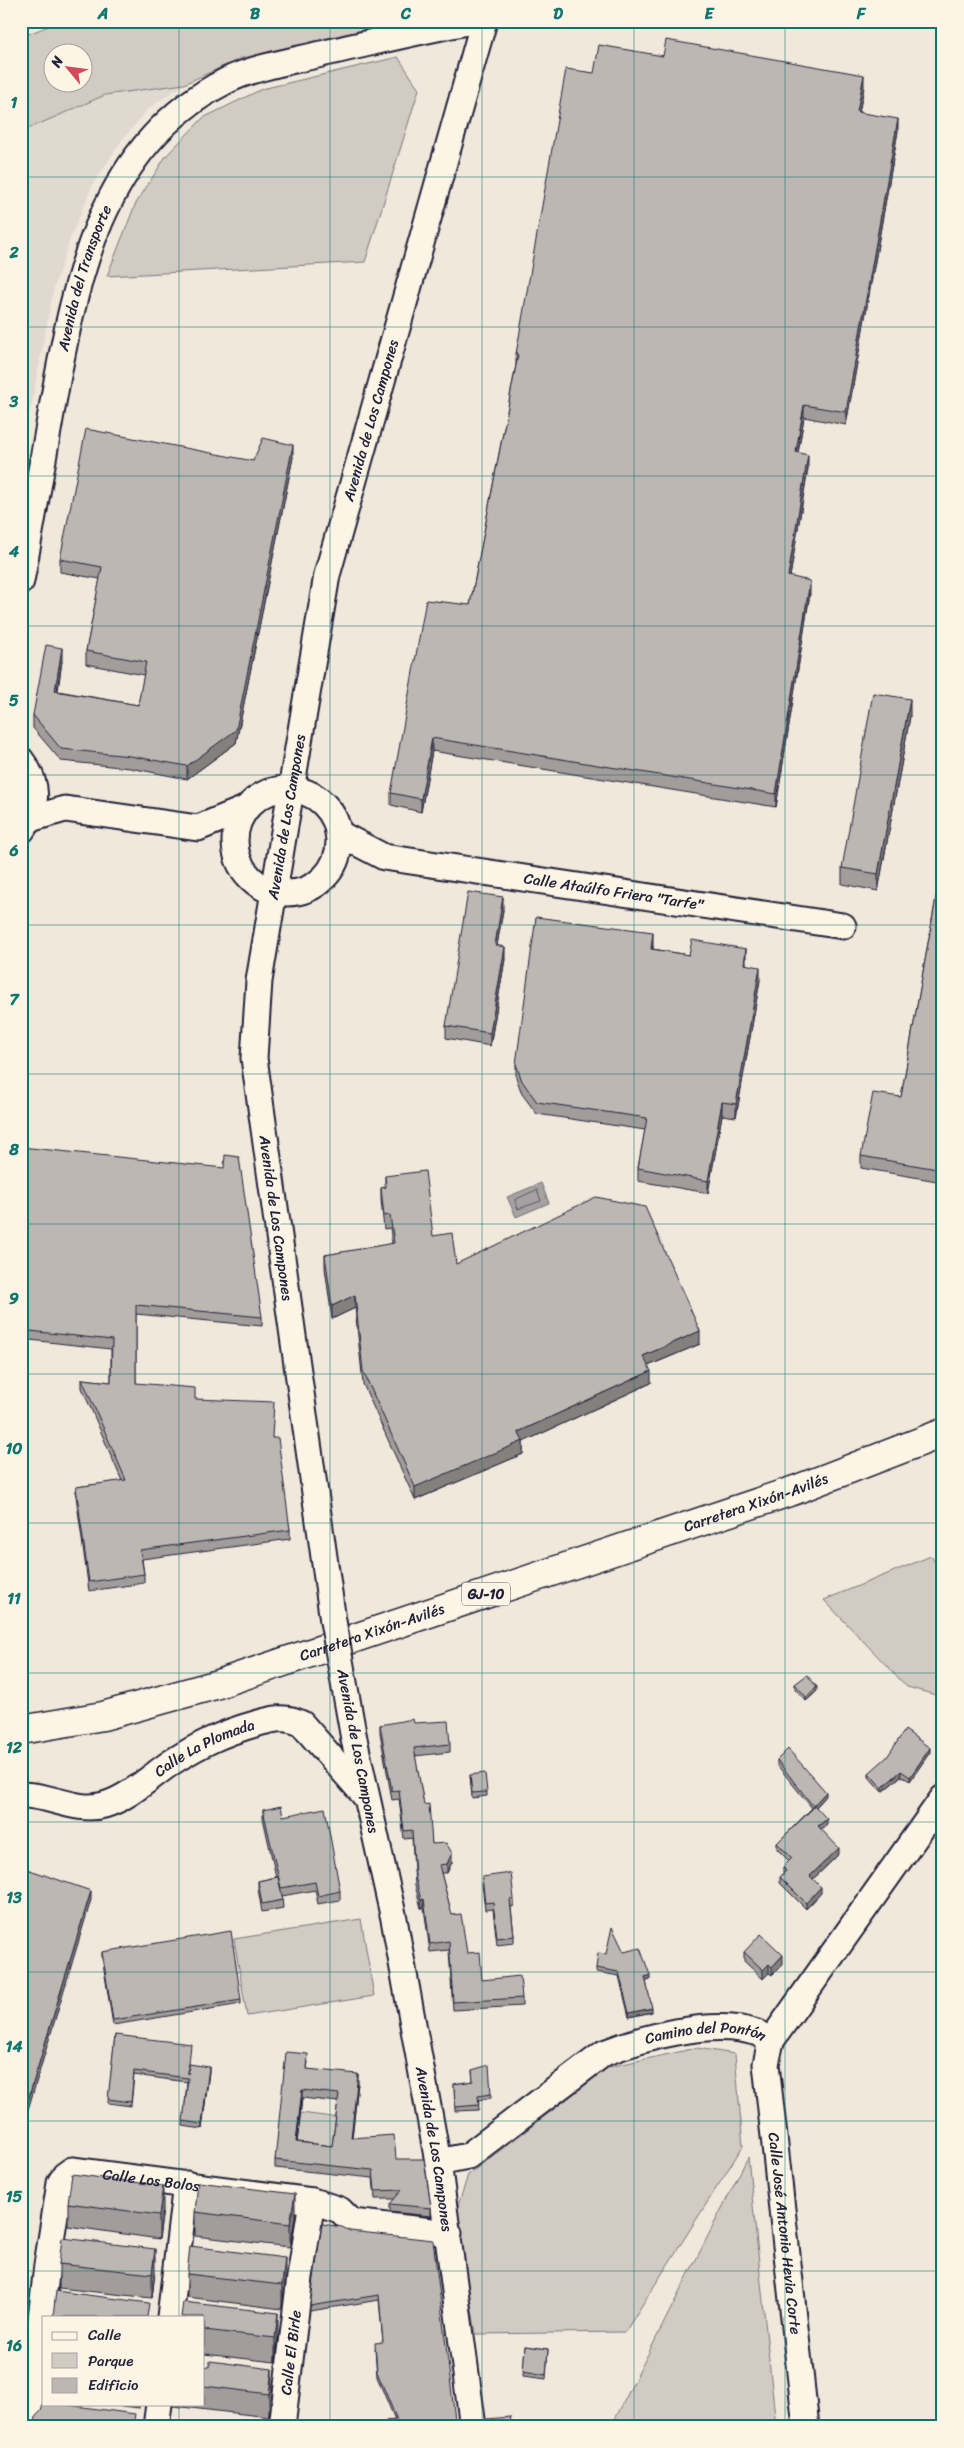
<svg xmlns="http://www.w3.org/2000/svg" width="964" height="2448" viewBox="0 0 964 2448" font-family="Sriracha,sans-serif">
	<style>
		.built { fill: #e0d9cf }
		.green { fill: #d1cbc3; stroke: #7a767f; fill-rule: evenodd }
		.water { fill: #a6a2a2; stroke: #716f79 }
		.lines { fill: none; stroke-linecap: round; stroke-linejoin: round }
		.shore { stroke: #575564; stroke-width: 1 }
		.minor-casing { stroke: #22223b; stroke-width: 29 }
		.highway-casing { stroke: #22223b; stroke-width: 31 }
		.minor { stroke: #fcf5e5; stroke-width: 25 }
		.highway { stroke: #fcf5e5; stroke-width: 28 }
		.rail { stroke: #22223b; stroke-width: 4; stroke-dasharray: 8 4; stroke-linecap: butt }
		.minor-bridge-casing { stroke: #22223b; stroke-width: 29; stroke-linecap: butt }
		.minor-bridge { stroke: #fcf5e5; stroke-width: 25 }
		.wall { fill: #a29d9a; stroke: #22223b; fill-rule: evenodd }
		.shaded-wall { fill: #84807d; stroke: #22223b }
		.building { fill: #bcb7b3; stroke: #22223b; fill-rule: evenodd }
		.grid { fill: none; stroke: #0f766e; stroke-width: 1; stroke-opacity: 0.55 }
		.labels { text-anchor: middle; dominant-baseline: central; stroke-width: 4; stroke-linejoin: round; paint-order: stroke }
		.shield { fill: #fcf5e5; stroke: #63616e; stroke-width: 1 }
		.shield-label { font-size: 14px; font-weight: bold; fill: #22223b }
		.street-label { font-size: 15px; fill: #22223b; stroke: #fcf5e5 }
		.neatline { fill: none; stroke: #0f766e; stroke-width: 2 }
		.grid-label { font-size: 16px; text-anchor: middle; font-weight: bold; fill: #0f766e }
	</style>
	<rect width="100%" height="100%" fill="#efe8db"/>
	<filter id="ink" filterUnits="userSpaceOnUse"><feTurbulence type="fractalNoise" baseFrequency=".02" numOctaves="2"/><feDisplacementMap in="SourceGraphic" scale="10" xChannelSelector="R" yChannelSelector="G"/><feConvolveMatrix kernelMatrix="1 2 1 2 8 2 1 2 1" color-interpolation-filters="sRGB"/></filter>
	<g filter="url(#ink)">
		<!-- built -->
		<path class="built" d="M184,84l-36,25 -26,31 -29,44 -22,52 -17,51 -33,171v-326l84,-37z"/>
		<!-- green -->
		<path class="green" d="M61,21h348l-167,37 -58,26 -79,11 -84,37v-95zM52,52h30v30h-30z
			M398,57l21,32 -54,173 -258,14 28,-71 31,-49 37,-38 59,-29z
			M931,1556l12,19v122l-36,-10 -83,-87z
			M361,1919l13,77 -127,20 -13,-77z
			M697,2048l38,6 8,92 -118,186 -149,2 -20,-122 12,-37 141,-108z
			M301,2113l39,5 -4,29 -39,-5z
			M748,2157l28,270h-165z"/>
		<!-- water -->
		<path class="water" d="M541,1183l8,20 -33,14 -9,-20z"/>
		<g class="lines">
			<!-- shore -->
			<path class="shore" d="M537,1190l4,11 -23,8 -3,-9z"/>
			<defs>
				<g id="minor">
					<path id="s1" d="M21,581c11,-58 21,-116 31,-173 23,-127 48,-263 174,-327 25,-13 66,-20 95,-27 50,-11 101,-24 152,-33"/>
					<path d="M21,760c18,23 18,47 1,70"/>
					<circle cx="287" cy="841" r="52"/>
					<path d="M30,819l35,-10 133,19 47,-19"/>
					<path id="s2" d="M338,833l46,24 459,69"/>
					<path id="s3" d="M333,1621l-79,-563 5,-77 68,-406 157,-554"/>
					<path id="s4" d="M354,1739l40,180 44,243 35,265"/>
					<path id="s5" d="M21,1795c27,-1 56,18 83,10 25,-7 47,-29 68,-43 28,-18 51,-29 83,-38 17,-5 31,-9 47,0l64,73"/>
					<path id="s6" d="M771,2041l-5,23 40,363"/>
					<path id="s7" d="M438,2162l30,-6 136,-103c40,-16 108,-34 150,-21 6,1 11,6 17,9l172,-243"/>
					<path d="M170,2317l16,-133"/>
					<path id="s8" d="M29,2427l18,-162 13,-82 5,-8 7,-5 240,31 28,9 12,12 97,11"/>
					<path d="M156,2427l3,-23"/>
					<path id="s9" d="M282,2427l18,-150 12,-76"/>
				</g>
				<g id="highway">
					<path id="s10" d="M21,1730l82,-14 112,-31 580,-195 148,-57"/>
				</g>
			</defs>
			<!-- minor casing -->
			<use href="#minor" class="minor-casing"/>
			<!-- highway casing -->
			<use href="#highway" class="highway-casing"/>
			<!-- minor -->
			<use href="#minor" class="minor"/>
			<!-- highway -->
			<use href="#highway" class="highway"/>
			<!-- rail -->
			<path class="rail" d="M21,26l13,-5"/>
			<defs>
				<path id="minor-bridge" d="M333,1621l21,118"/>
			</defs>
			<!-- minor-bridge casing -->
			<use href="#minor-bridge" class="minor-bridge-casing"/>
			<!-- minor-bridge -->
			<use href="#minor-bridge" class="minor-bridge"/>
		</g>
		<!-- wall -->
		<path class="wall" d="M663,56l201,31 -5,25 39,19 -52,294 -42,-8 -6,36 10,15 -18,108 20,17 -34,214 -344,-56 -11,61 -30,-7v-12l79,-188 46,-240v-11l78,-281z
			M293,457l-57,286 -49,36 -57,-11 -69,-7 -28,-33v-13l29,-54 -4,30 80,14 6,-30 -58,-11v-13l14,-72 -40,-7v-13l193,-98z
			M910,716l-32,175 -36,-7v-16z
			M943,858v324l-82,-14v-12l40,-59z
			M503,910l-6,35 8,14 -15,87 -44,-8v-12z
			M653,945v4l36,6 57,7v3l14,15 -24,137 -14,-2 -14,78 -70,-12v-13l7,-38 -108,-16 -15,-20 -6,-17v-13z
			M21,1147l241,170v9l-126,-12v69l59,16 78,39 17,92v9l-148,20 2,15v9l-55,8 -13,-95v-9l46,-6 -40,-93v-9l29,3v-33l-90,-10z
			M385,1176l48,60 23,28 244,80 -52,22 3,17 -128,59v12l-108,46 -52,-116 -8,-76 -23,11 -7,-51v-13l67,-11 -2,-16 -6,1 -3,-29v-12l4,-1z
			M795,1684l22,7 -11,10 -11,-12z
			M414,1723l36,21v8l-35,4 9,49 8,39 20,18 -5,11h-6l11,42 15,38 15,27 40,18v8l-69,4 -4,-60 -19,2 -6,-44h-3l-6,-23 -3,-47 -8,1 -5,-40 -7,1 -12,-67v-8z
			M930,1752l-20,29 -9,-5 -19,16 -13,-15v-4z
			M777,1760l49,36 -10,11 11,18 -6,4 18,25 -26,25 8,14 -15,16 -26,-26v-6l3,-3v-7l6,-6 -12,-12v-6l35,-35 -35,-43z
			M470,1775l17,17v4l-15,2z
			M263,1810l20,6 57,75v9l-22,4 -3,-14 -33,6 1,12 -21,4 -4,-23v-8l18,-4 -13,-59z
			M482,1877l32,22v7l-3,1 3,29v7l-17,2 -4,-36 -8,1 -3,-26z
			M102,1952l139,48v4l-128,21 -11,-68z
			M624,1952l26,28 -4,1 6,31 -23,5 -10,-41 -23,-4v-4l10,-14z
			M744,1952l39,12 -11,11 -3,-2 -6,6 -19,-18z
			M115,2035l74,29 20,7 -7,58 -19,-3 4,-44 -53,-7 -3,31 -23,-3z
			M308,2062l-1,7 51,14 -6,55 44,21 35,49v8l-41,-4v-8l5,-5h-20l-2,-21 -98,-10v-8zM302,2098l36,4 -6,44 -35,-4z
			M472,2070l19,24v4l-13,2 1,10 -24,1 -1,-27 19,-3z
			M68,2203l95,6 -4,30 -91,-13z
			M195,2212l100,5 -5,30 -95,-11z
			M342,2227l114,200h-70v-6l9,-1 -18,-43 -2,-29 8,-6 -4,-42 -69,11v-5z
			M59,2264l96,8 -3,26 -93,-10z
			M187,2274l98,8 -3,27 -95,-12z
			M204,2317l74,19 -3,26 -71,-8z
			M525,2346l23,3 -2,30 -23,-3z
			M204,2366l68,26 -3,25 -96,-11v-2h31z
			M107,2404h32v4z"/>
		<!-- shaded-wall -->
		<path class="shaded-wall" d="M864,75v12l-7,37v-12z
			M898,119v12l-52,294v-13z
			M804,405v12l-8,48v-13z
			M293,445v12l-57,286 -49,36v-13z
			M808,455v13l-20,121v-13z
			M810,581v12l-34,214v-13z
			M62,648v13l-7,42v-12z
			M910,699v17l-32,175v-17z
			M432,738v13l-11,61v-13z
			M503,897v13l-8,47v-12z
			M653,932v13l-2,16v-12z
			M505,947v12l-15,87v-13z
			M746,949v13l-2,15v-13z
			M760,967v13l-24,137v-13z
			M722,1102v13l-14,78v-12z
			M355,1295v13l-23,11v-13z
			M700,1331v13l-57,24v-12z
			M651,1371v12l-128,59v12l-108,46v-13l103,-55z
			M817,1687v4l-11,10v-4z
			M930,1748v4l-20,29v-4z
			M901,1771v5l-19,16v-4z
			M826,1792v4l-13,14v-4z
			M827,1819v6l-9,7v-6z
			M839,1848v6l-29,28v-6z
			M452,1853v9l-5,11v-9z
			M821,1887v6l-15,16v-6z
			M91,1891v9l-70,233v-10z
			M424,1899v9h-3v-8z
			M783,1955v9l-11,11v-8z
			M769,1964v9l-6,6v-9z
			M650,1975v5l-5,2v-5z
			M652,2008v4l-23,5v-4z
			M209,2067v4l-7,58v-5z
			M358,2074v9l-7,63v-8z
			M302,2090v8l-6,52v-8z
			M163,2186v23l-4,30v-24z
			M295,2194v23l-5,30v-23z
			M155,2249v23l-3,26v-24z
			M285,2258v24l-3,27v-24z
			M278,2313v23l-3,26v-24z
			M272,2369v23l-3,25v-23z"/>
		<!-- building -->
		<path class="building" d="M666,40l198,35 -7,37 41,7 -52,293 -42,-7 -8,47 12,3 -20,121 22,5 -34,213 -344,-56 -11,61 -30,-6 35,-193 44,5 48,-250 -2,-1 50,-285 28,4 5,-28 64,11z
			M86,429l167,32 10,-23 30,7 -57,285 -49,36 -57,-10 -69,-7 -28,-34 13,-70 16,3 -7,43 83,14 8,-43 -60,-11 16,-84 -42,-8z
			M873,693l37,6 -32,175 -36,-6z
			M943,858v312l-82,-14 12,-63 28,4z
			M468,892l35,5 -8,48 10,2 -15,86 -44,-7z
			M536,917l117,15 -2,17 38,6 3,-15 54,9 -2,15 16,3 -24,137 -14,-2 -14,79 -70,-13 9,-50 -110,-16 -15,-21 -6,-17z
			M21,1147l203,21 1,-13 14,2 23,160 -126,-12v78l59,5v11l79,3 -2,36h6l12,92 -150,20 4,24 -55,8 -13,-95 50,-7 -44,-101 29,3 1,-42 -91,-10z
			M425,1171l8,65 19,-3 4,31 140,-67 49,10 55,124 -57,25 8,15 -133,61 5,9 -108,46 -52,-116 -8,-76 -23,11 -7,-51 69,-12 -4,-28 -6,1 -3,-28 5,-1 -1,-11z
			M807,1675l10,12 -11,10 -11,-13z
			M413,1719l1,4 34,-2 2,23 -36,4 10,57 5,-1 3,40 14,-1 6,10 -5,11 -8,1 13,50 9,-1 6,39 13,-1 2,28 38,-4 2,22 -69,4 -4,-61 -19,3 -6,-45 -3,1 -6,-24 -3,-46 -8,1 -5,-41 -7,1 -12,-66z
			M905,1730l25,18 -20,29 -9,-6 -19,17 -13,-15 18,-16z
			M788,1749l38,43 -13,14 -36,-46z
			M485,1773l2,19 -15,1 -2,-18z
			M281,1806l2,10 42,-8 15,83 -22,5 -3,-14 -34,6 -18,-78z
			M815,1806l12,13 -9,7 21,22 -29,28 11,11 -15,16 -26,-26 6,-6 -3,-4 9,-9 -15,-15z
			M21,1867l70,24 -70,232z
			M511,1873l3,26 -4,1 4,36 -17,2 -4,-36 -8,1 -3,-26z
			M278,1877l5,23 -21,4 -4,-23z
			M612,1927l12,25 16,-4 10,27 -5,2 7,31 -23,5 -10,-41 -23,-4 2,-15 8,1z
			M231,1931l10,69 -128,20 -11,-68z
			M761,1934l22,21 -11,12 -3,-3 -6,6 -19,-18z
			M115,2035l76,9 -3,30 1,-10 20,3 -7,57 -19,-3 5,-43 -54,-7 -3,31 -23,-3z
			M286,2052l22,2 -1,15 51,5 -7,64 43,-3 2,24h28l7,49 -41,-4 12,-14 -27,1 -2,-21 -98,-10zM302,2090l37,4 -7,52 -36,-4z
			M489,2065l2,29 -13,2 1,9 -24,2 -1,-23 19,-3 -1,-11z
			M72,2174l91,12 -4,29 -91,-12z
			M198,2182l97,12 -5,30 -95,-12z
			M322,2224l20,3 8,4 83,9 23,187h-69l-1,-6 11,-1 -20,-48 -2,-29 8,-1 -4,-47 -69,11z
			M62,2238l93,11 -3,25 -93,-10z
			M190,2246l95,12 -3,27 -95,-11z
			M56,2291l93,12 -2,14h-94z
			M183,2302l95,11 -3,25 -71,-8v-13h-23z
			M525,2346l23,3 -2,26 -23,-4z
			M210,2361l62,8 -3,25 -65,-8v-20l6,1z
			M44,2402v2h17l74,10 -2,13h-98l1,-11 5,-5z
			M510,2417l2,10h-24l-1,-8z
			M168,2421l39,6h-39z"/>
	</g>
	<!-- grid -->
	<path class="grid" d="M179,21v2296M330,21v2406M482,21v2406M634,21v2406M785,21v2406M21,177h922M21,327h922M21,476h922M21,626h922M21,775h922M21,925h922M21,1074h922M21,1224h922M21,1374h922M21,1523h922M21,1673h922M21,1822h922M21,1972h922M21,2121h922M21,2271h922M179,2404v23"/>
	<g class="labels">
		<!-- shield labels -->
		<rect class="shield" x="462" y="1582.5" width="48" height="23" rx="4"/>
		<g class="shield-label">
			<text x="486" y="1594">GJ-10</text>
		</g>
		<!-- street labels -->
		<g class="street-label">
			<text stroke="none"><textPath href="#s1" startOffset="310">Avenida del Transporte</textPath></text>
			<text stroke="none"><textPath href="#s3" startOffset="1218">Avenida de Los Campones</textPath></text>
			<text stroke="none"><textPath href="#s3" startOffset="812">Avenida de Los Campones</textPath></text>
			<text stroke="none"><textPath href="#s2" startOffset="284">Calle Ataúlfo Friera "Tarfe"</textPath></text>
			<text transform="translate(276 1218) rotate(82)">Avenida de Los Campones</text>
			<text stroke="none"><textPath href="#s10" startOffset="770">Carretera Xixón-Avilés</textPath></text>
			<text stroke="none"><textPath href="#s10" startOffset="365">Carretera Xixón-Avilés</textPath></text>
			<text stroke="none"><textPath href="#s5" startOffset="201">Calle La Plomada</textPath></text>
			<text transform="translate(358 1751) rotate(79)">Avenida de Los Campones</text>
			<text stroke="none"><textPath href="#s7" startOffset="306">Camino del Pontón</textPath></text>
			<text stroke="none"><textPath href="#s4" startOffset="418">Avenida de Los Campones</textPath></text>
			<text stroke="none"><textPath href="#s8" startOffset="344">Calle Los Bolos</textPath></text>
			<text stroke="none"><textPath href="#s6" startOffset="194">Calle José Antonio Hevia Corte</textPath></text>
			<text stroke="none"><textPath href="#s9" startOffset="75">Calle El Birle</textPath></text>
		</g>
	</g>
	<!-- margin -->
	<rect width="964" height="2448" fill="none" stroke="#fcf5e5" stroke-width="55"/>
	<!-- legend -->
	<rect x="42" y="2316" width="162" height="90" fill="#fcf5e5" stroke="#a5a1a1"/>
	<rect x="52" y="2332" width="25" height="8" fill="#fcf5e5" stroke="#a5a1a1"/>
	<text x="88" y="2340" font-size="15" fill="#22223b">Calle</text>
	<rect x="52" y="2353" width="25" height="15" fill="#d1cbc3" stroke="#a5a1a1"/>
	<text x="88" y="2366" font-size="15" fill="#22223b">Parque</text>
	<rect x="52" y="2378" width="25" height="15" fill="#bcb7b3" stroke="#a5a1a1"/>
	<text x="88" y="2390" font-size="15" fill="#22223b">Edificio</text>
	<!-- north arrow -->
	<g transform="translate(68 68) rotate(299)"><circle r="24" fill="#fcf5e5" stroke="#a5a1a1"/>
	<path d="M0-4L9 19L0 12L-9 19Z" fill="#d1495b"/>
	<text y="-8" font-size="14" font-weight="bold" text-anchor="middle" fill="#22223b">N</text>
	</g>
	<rect x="28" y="28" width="908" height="2392" class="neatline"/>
	<g class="grid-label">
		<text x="103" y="19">A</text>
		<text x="255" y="19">B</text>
		<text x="406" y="19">C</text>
		<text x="558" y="19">D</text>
		<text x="709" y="19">E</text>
		<text x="861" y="19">F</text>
		<text x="14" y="108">1</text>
		<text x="14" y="258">2</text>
		<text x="14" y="407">3</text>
		<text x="14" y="557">4</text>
		<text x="14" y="706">5</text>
		<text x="14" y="856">6</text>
		<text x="14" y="1005">7</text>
		<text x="14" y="1155">8</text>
		<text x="14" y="1304">9</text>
		<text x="14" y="1454">10</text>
		<text x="14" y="1604">11</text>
		<text x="14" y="1753">12</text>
		<text x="14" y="1903">13</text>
		<text x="14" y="2052">14</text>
		<text x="14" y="2202">15</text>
		<text x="14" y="2351">16</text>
	</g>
</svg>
